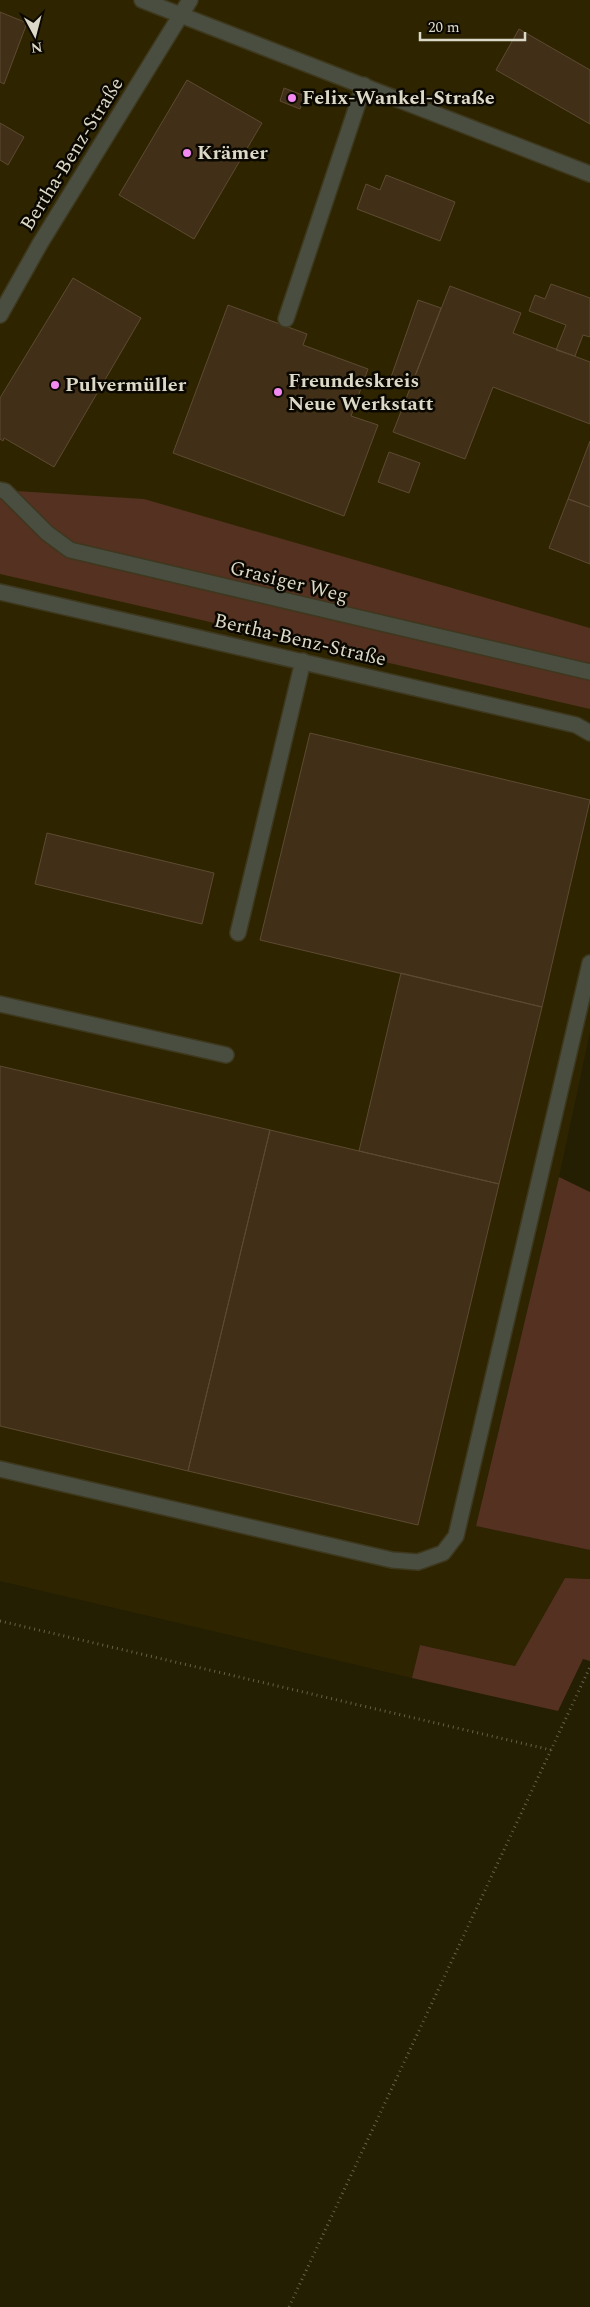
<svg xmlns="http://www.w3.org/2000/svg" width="590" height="2307" viewBox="0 0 590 2307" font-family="Spectral,serif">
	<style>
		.built { fill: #2e2500 }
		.green { fill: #543120 }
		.building { fill: #412f18; stroke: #5d4a32 }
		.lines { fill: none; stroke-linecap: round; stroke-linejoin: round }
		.lane-casing { stroke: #3e381e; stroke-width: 18 }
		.street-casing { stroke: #3e381e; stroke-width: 18 }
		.path { stroke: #666149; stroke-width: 3; stroke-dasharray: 1 4; stroke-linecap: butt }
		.lane { stroke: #4a4e41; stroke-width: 15 }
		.street { stroke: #4a4e41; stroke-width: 15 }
		.poi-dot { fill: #f38af2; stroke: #0b0801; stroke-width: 2 }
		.labels { text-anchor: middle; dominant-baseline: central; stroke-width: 5; stroke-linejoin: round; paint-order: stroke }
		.poi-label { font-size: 20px; font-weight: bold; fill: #dcd9c8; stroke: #0b0801; text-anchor: start }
		.street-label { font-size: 20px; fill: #dcd9c8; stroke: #0b0801 }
	</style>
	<rect width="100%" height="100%" fill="#241e02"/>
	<!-- built -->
	<path class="built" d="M0,0h590v1032l-31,145 -83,349 114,24v29l-25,-1 -50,88 -95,-21 -8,33 -412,-97z"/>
	<!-- green -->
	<path class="green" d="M0,490l144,9 446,129v81l-590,-135z
		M559,1177l31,15v358l-114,-24z
		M565,1578l25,1v82l-7,-2 -25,52 -146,-33 8,-33 95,21z"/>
	<!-- building -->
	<path class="building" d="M0,12l27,11 -23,61 -4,-2z
		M519,29l71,41v54l-94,-54z
		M187,80l75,43 -68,116 -75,-44z
		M284,88l21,8 -5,13 -20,-8z
		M0,123l24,14 -16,28 -8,-5z
		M386,175l69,27 -15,39 -83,-32 9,-25 14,6z
		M73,278l68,40 -87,149 -50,-29 -1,3 -3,-2v-41z
		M551,284l39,14v39l-7,-2 -8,21 -19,-6 10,-25 -37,-14 6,-16 10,4z
		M450,286l71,27 -8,20 77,29v62l-97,-37 -28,72 -72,-27z
		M418,300l23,8 -30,79 -21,-7z
		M228,305l79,29 -4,11 65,24 -17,47 27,9 -34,91 -171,-63z
		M590,441v66l-22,-8z
		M389,452l31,11 -11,30 -31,-11z
		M568,499l22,8v57l-41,-16z
		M310,733l280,67 -48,207 -282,-67z
		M47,833l167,40 -12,51 -167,-40z
		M401,973l141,34 -43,177 -140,-33z
		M0,1066l270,64 -82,341 -188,-45z
		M270,1130l229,54 -81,341 -230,-54z"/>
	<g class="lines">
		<defs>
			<path id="lane" d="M286,319l78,-234
				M0,490l5,1 42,42 23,17 520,122
				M238,933l65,-272
				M0,1004l226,51
				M0,1469l392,91 26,2 25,-9 13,-17 134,-573"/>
			<path id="street" d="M142,0l448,174
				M0,315l41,-73 149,-242
				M0,592l576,133 14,8"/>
		</defs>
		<!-- lane casing -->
		<use href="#lane" class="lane-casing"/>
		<!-- street casing -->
		<use href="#street" class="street-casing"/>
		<!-- path -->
		<path class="path" d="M0,1621l551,129
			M289,2307l301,-640"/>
		<!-- lane -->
		<use href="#lane" class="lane"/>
		<!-- street -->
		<use href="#street" class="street"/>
	</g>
	<!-- markers -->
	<g class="poi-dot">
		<circle cx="292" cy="98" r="5"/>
		<circle cx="187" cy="153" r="5"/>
		<circle cx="55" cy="385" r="5"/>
		<circle cx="278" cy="392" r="5"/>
	</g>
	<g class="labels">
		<!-- poi labels -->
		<g class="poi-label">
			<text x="302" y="98">Felix-Wankel-Straße</text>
			<text x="197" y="153">Krämer</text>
			<text x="288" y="381">Freundeskreis<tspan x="288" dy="23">Neue Werkstatt</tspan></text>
			<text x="65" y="385">Pulvermüller</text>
		</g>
		<!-- street labels -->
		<g class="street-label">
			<text transform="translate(72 154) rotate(-58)">Bertha-Benz-Straße</text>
			<text transform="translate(289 582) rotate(14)">Grasiger Weg</text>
			<text transform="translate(300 640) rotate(13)">Bertha-Benz-Straße</text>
		</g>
	</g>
	<!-- north arrow -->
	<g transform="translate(35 35) rotate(173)" stroke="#0b0801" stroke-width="4" paint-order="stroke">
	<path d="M0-4L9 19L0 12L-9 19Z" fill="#dcd9c8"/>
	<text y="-8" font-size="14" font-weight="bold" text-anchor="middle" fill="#dcd9c8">N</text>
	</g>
	<!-- scale -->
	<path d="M420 32v8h105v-8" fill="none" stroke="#dcd9c8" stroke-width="2.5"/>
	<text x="428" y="32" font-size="15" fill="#dcd9c8" stroke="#0b0801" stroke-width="4" paint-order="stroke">20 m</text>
</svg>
